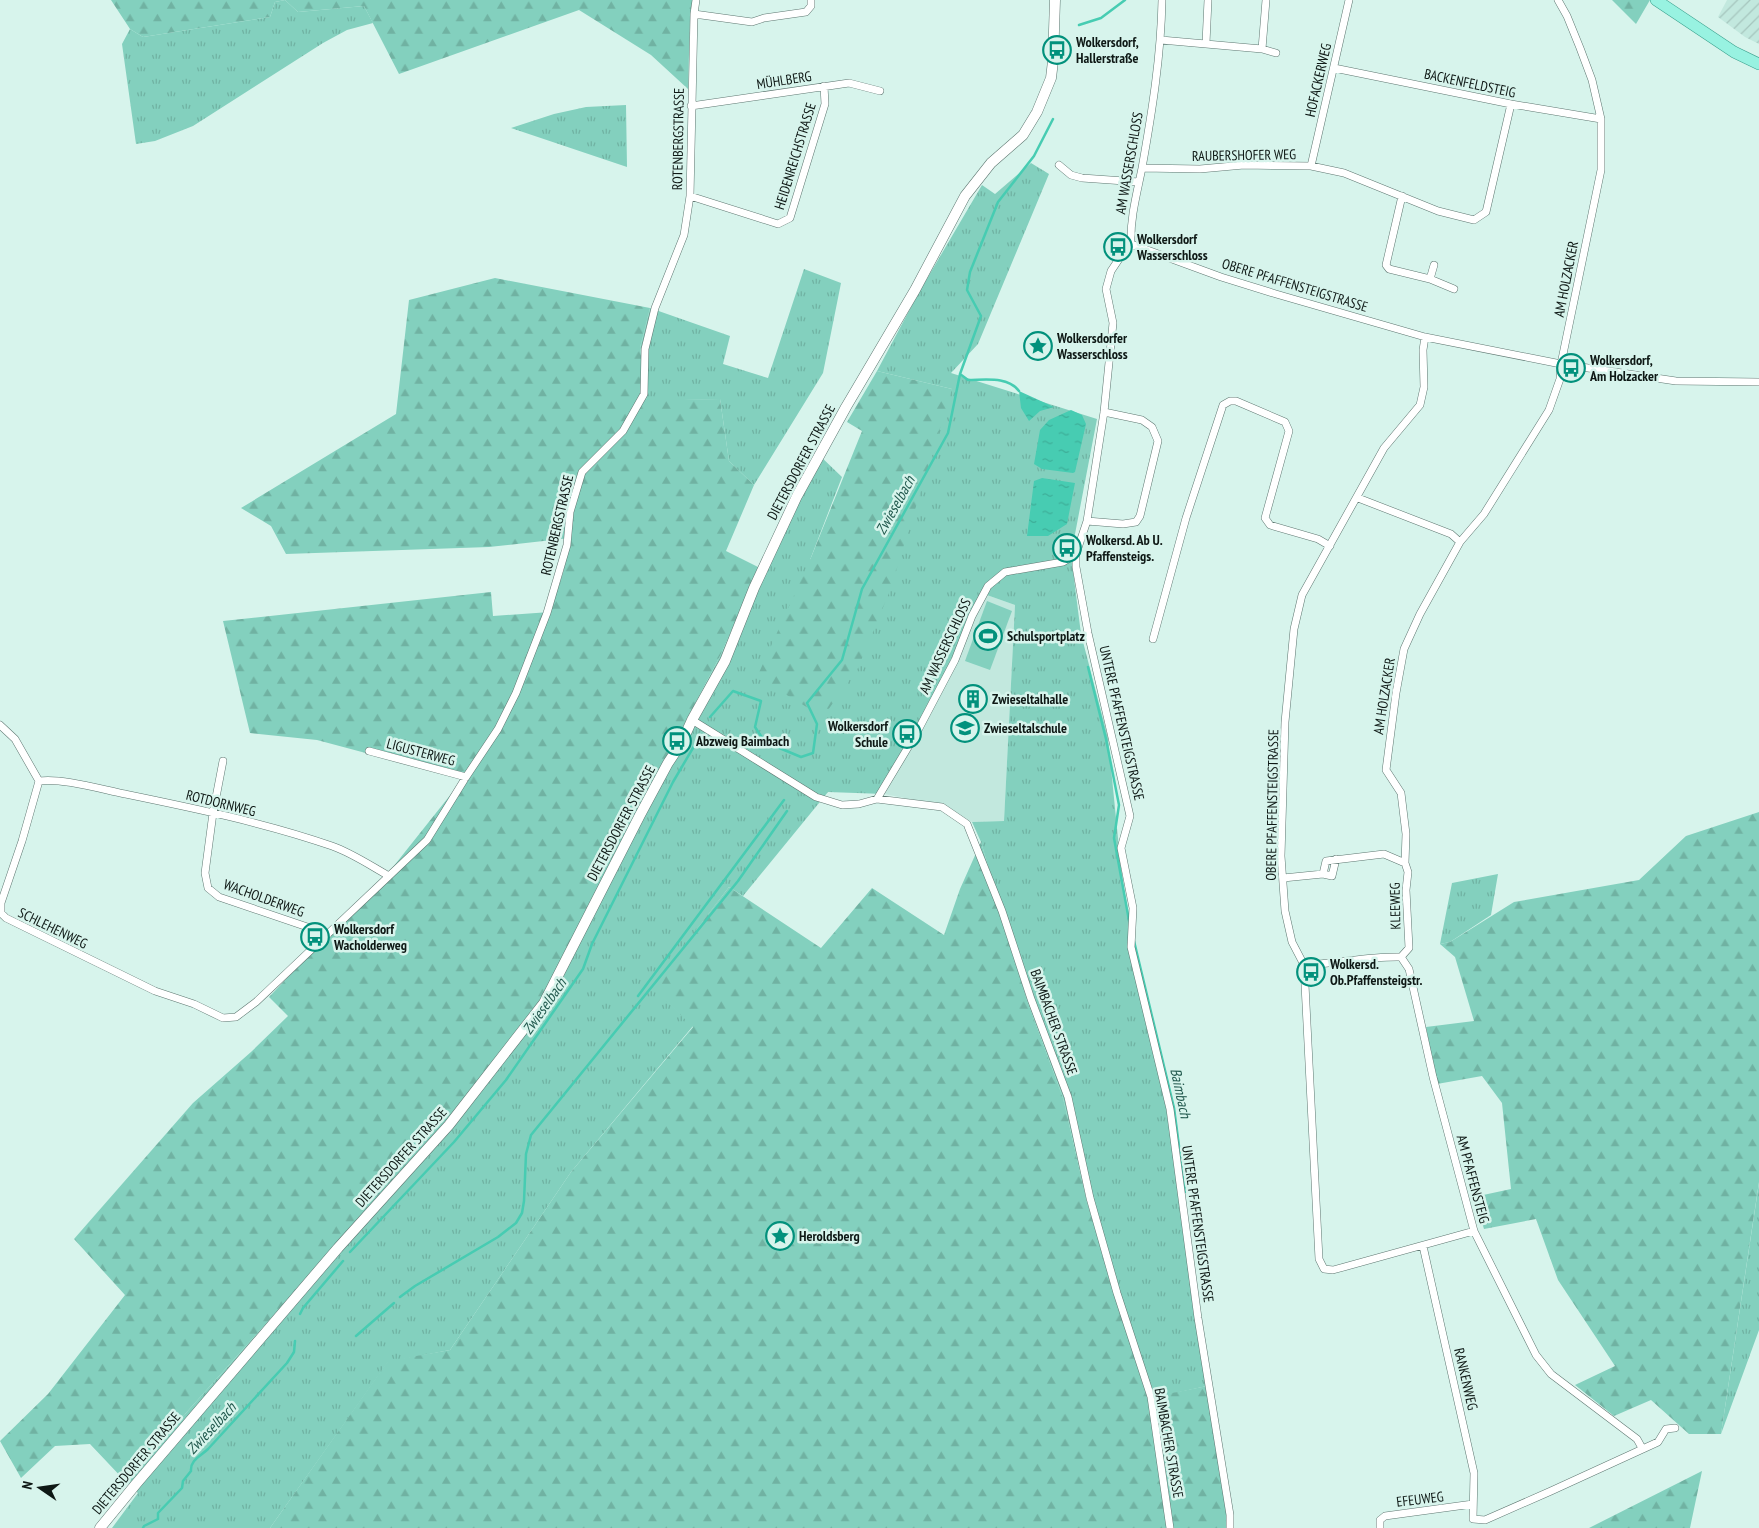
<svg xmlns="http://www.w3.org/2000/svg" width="1759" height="1528" viewBox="0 0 1759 1528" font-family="'PT Sans Narrow',sans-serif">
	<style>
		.built { fill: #c2e8de }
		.industrial { fill: url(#industrial-furrows) }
		.grass { fill: url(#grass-tufts) }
		.forest { fill: url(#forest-firs) }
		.pitch { fill: #83d0be }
		.water { fill: url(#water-ripples) }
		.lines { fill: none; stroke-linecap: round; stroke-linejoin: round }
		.stream { stroke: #47ccb2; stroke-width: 2.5 }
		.street-casing { stroke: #5e7771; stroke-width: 8 }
		.secondary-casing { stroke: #5e7771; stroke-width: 11 }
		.primary-casing { stroke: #3ba08d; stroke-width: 12 }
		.street { stroke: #fff; stroke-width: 7 }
		.secondary { stroke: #fff; stroke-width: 10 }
		.primary { stroke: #98f2e1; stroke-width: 11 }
		.labels { text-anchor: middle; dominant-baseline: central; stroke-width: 5; stroke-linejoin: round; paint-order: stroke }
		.poi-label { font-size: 14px; font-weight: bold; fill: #0e1815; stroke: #d7f4ec; text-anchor: start }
		.street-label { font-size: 14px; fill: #0e1815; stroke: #d7f4ec }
		.water-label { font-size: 15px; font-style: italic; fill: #22594e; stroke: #d7f4ec }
	</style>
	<defs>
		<pattern id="industrial-furrows" width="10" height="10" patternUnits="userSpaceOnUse" patternTransform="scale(1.25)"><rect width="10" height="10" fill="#c2e8de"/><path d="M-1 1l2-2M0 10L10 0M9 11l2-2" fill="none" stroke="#a6c6be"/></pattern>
		<pattern id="grass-tufts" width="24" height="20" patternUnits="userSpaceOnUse" patternTransform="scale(1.25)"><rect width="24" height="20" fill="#83d0be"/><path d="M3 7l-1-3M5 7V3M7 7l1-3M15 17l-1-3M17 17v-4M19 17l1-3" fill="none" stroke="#70b2a2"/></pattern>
		<pattern id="forest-firs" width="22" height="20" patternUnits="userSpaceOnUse" patternTransform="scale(1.25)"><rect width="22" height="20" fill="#83d0be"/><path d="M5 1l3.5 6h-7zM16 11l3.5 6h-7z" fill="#70b2a2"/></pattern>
		<pattern id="water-ripples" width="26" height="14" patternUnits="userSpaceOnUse" patternTransform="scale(1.25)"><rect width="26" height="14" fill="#47ccb2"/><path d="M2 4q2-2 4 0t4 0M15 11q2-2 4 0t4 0" fill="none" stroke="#3dae98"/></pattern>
	</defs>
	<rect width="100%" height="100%" fill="#d7f4ec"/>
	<!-- built -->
	<path class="built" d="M984,594l31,11 -11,216 -32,1 -27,-16 -61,-12z"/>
	<!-- industrial -->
	<path class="industrial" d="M1727,0h32v44l-14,-7 -27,-20z"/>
	<!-- grass -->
	<path class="grass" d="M285,0l13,12 66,-6 9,17 -26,7 -24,13 -130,83 -38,15 -19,3 -14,-100 8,-15 13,8 127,-20 5,-15z
		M626,105l1,62 -116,-39 43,-14 32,-7z
		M1031,163l18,11 -71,170 -27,29 146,46 -26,136 10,79 27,104 13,130 17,120 33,119 36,279 -60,13 -60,-197 -24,-104 -36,-98 -46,-158 -9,-20 32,-1 11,-216 -31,-11 -100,200 -56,-2 -85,104 -14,-9 -76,100 40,39 -122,146 -121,178 -62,12 -118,166h-158l26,-35 -13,-12 320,-357 97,-127 178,-341 40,-88 58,-114 24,23 -32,83 142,-171 -75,-18 41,-77 64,-109 13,9z
		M804,269l37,14 -18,90 -69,112 -25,-24 -9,-62 -73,2 -7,-53 10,-40 80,28 -7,28 45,14z
		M1498,874l-7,41 -41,27 -10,2 12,-61z
		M1759,1183v147l-38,104z"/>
	<!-- forest -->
	<path class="forest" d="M111,0h583l-4,20 -2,69 -37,-34 -72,-45 -180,64 -35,-68 -66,6 -13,-12 -10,2 -5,15 -127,20 -13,-8z
		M1612,0h38l-14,24z
		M495,278l155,30 -10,40 7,52 73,-1 9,62 25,24 -28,66 34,17 -40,88 -178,341 -97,127 -320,357 -35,-37 -35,2 -34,32 -21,-37 48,-47 77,-99 -51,-56 119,-136 58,-51 37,-36 -19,-19 120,-125 74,-93 -146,-39 -67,-7 -27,-112 268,-29 2,24 57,-4 13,-39 7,-35 -81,9 -203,7 -15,-28 -30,-18 155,-94 13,-114z
		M877,371l75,18 -61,199 -33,80 -35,49 -66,-40 53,-117 52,-129 -15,-9z
		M1759,812v370l-38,252h-32l-38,-34 -37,16 -39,-31 40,-19 -57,-86 -22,-61 -52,10 -10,-32 37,-8 -9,-86 -20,-27 -45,8 -11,-57 48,-6 -19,-64 -15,-13 10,-2 64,-40 125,-22 47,-44z
		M981,842l46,158 36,98 24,104 60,196 60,-12 21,129v13h-958l118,-167 62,-11 121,-178 122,-145 -41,-40 77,-100 92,61 51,-60 72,47 16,-46z
		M1702,1471l-12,57h-101z"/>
	<!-- pitch -->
	<path class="pitch" d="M987,601l25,10 -22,59 -25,-9z"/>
	<!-- water -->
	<path class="water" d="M1019,391l35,16 -14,4 -11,10 -8,-13z
		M1071,410l11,5 4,9 -11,48 -2,1 -31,-4 -8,-5 6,-34 9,-10z
		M1042,478l33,5 -8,41 -19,12h-21l7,-55z"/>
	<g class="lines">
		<!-- stream -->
		<path class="stream" d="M1079,25l22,-7 24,-18
			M960,374l8,6c17,0 40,-4 51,11
			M1088,667l18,72 13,66 -5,33 16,88
			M710,717l23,-26 28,10 -6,26 10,15 36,15 12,-4 4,-29 -10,-21 35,-43 20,-71 86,-156 12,-59 21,-58 -14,-26 3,-18 28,-70 36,-46 19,-37
			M1134,941l40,167 11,84
			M638,996l146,-196
			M350,1252l104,-110 52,-62 77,-111 9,-25 81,-162 27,-46
			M400,1297l15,-11 83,-49 18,-14 6,-10 2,-12 2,-47 5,-19 207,-254 49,-70
			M300,1314l3,-6 40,-47
			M356,1336l38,-33
			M143,1528l1,-2 14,-7v-6l24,-25 1,-7 8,-10c-1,-11 10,-15 17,-22l79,-86 7,-11 1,-11"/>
		<defs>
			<path id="street" d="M1162,0c-1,56 -10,112 -20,168 -5,25 -12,50 -11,76l-6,6 -14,21 -5,18 7,34 -9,89 -17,109 -11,33v13l12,66 42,183 -9,32 12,60 -2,39 39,162 28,209 32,197v13
				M694,14l58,8 12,-4 42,-6 5,-6v-6
				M1161,40l101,9 14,4
				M1206,43l2,-43
				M1262,49l4,-49
				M1334,68l177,36 90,15
				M691,106l158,-23 31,8
				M1059,165l12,10 11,3 57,4
				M1311,166l38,-166
				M1142,168l58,1 44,-4 67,1 33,7 94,38 36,9 12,-8 25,-108
				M690,196l88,28 12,-6 35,-114 -1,-18
				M1402,196l-16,69 3,4 41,10 24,10
				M1131,244l90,33 55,17 149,43 136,27 115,17 83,1
				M1430,279l4,-14
				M1425,337l-2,13 1,37 -4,18 -36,43 -82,147 -8,34 -9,93 -4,134 4,55 7,31 12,23 15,294 5,10 9,1 141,-39
				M1358,498l93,36 9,8
				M1087,521l36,3 13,-2 4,-6 18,-75 -6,-14 -10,-7 -38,-8
				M1153,639l33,-121 37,-113 7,-4h6l49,21 4,9 -24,87 5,7 48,14 12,7
				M692,720l124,77 26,8 17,-1 18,-5 65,8 25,17 35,87 29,88 37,98 22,101 27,95 34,104 19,131
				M0,725l15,14 24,42
				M369,751l97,26
				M223,761l-10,52 -8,60 3,15 11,9 109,37
				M39,781l-17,60 -21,62v10l5,5 149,73 39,13 29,14 13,-1 20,-15 171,-162 39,-63 32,-48 18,-36 31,-80 20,-68 3,-33 12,-40 41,-41 21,-37 1,-45 10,-41 29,-73 6,-39 4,-182 2,-14
				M39,781c24,-3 61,8 86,13 68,14 141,29 207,52 20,7 39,20 57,30
				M877,799l39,-65 39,-74 17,-44 16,-30 17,-14 58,-10 13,-8
				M1405,863l1,-29 -5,-41 -15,-23 10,-77 8,-44 16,-35 40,-72 24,-28 65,-104 11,-31 1,-15 40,-194v-51l-9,-39 -12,-32 -13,-32 -9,-16
				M1323,874l3,-13 58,-7 21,9 3,9 -2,18 3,58 -8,9
				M1283,878l40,-4 9,2 4,-17
				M1401,957l8,12 24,108 41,154 62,124 15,19 86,65 5,9
				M1304,965c32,-1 64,-9 97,-8
				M1423,1246l51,227 -1,46 12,1 66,-29 107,-49 8,-13 9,-1
				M1380,1528v-8l5,-4 88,-12"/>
			<path id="secondary" d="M100,1528l36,-44 202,-236 111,-123 95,-122 96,-188 28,-52 14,-21 10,-22 33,-59 29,-73 43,-92 49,-89 69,-117 50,-94 26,-33 32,-28 14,-23 14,-34 2,-17 2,-61"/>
			<path id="primary" d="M1656,0l78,52 25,12"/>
		</defs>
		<!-- street casing -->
		<use href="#street" class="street-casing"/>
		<!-- secondary casing -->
		<use href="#secondary" class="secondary-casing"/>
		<!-- primary casing -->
		<use href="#primary" class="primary-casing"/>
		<!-- street -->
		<use href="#street" class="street"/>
		<!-- secondary -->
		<use href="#secondary" class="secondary"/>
		<!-- primary -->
		<use href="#primary" class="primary"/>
	</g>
	<!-- icons -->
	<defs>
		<symbol id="bus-ring" viewBox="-11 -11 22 22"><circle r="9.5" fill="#d7f4ec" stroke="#02917c" stroke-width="1.5"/><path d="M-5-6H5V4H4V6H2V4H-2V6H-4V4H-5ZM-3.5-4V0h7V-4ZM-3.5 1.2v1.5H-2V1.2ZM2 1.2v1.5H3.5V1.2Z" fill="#02917c"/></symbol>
		<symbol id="sight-ring" viewBox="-11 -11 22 22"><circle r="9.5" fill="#d7f4ec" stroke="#02917c" stroke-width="1.5"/><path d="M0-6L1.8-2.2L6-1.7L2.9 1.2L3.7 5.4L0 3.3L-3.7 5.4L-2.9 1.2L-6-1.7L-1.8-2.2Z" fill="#02917c"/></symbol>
		<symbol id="stadium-ring" viewBox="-11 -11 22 22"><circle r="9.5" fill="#d7f4ec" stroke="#02917c" stroke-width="1.5"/><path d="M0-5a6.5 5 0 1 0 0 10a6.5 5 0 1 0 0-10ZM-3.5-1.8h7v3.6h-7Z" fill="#02917c"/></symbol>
		<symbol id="building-ring" viewBox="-11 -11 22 22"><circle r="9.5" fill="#d7f4ec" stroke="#02917c" stroke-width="1.5"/><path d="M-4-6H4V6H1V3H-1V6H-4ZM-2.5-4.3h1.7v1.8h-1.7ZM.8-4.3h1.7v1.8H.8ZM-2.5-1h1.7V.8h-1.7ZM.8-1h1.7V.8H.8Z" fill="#02917c"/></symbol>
		<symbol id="school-ring" viewBox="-11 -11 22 22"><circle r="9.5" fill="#d7f4ec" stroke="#02917c" stroke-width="1.5"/><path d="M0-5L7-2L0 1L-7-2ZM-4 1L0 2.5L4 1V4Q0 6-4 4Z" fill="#02917c"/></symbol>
	</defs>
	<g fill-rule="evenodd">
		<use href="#bus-ring" x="1041" y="34" width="32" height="32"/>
		<use href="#bus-ring" x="1102" y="231" width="32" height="32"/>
		<use href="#sight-ring" x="1022" y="330" width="32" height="32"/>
		<use href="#bus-ring" x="1555" y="352" width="32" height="32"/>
		<use href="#bus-ring" x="1051" y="532" width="32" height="32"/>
		<use href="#stadium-ring" x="972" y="620" width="32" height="32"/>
		<use href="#building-ring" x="957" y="683" width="32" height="32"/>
		<use href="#school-ring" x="949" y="712" width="32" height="32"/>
		<use href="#bus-ring" x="891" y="718" width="32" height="32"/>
		<use href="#bus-ring" x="661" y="725" width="32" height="32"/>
		<use href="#bus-ring" x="299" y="921" width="32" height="32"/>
		<use href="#bus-ring" x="1295" y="956" width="32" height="32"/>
		<use href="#sight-ring" x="764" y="1220" width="32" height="32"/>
	</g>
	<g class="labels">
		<!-- poi labels -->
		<g class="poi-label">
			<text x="1076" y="42">Wolkersdorf,<tspan x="1076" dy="16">Hallerstraße</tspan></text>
			<text x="1137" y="239">Wolkersdorf<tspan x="1137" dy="16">Wasserschloss</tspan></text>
			<text x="1057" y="338">Wolkersdorfer<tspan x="1057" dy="16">Wasserschloss</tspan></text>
			<text x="1590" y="360">Wolkersdorf,<tspan x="1590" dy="16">Am Holzacker</tspan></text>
			<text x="1086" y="540">Wolkersd. Ab U.<tspan x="1086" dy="16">Pfaffensteigs.</tspan></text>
			<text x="1007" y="636">Schulsportplatz</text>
			<text x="992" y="699">Zwieseltalhalle</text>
			<text x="888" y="726" text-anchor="end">Wolkersdorf<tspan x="888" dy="16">Schule</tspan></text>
			<text x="984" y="728">Zwieseltalschule</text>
			<text x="696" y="741">Abzweig Baimbach</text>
			<text x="334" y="929">Wolkersdorf<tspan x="334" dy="16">Wacholderweg</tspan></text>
			<text x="1330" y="964">Wolkersd.<tspan x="1330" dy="16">Ob.Pfaffensteigstr.</tspan></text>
			<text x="799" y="1236">Heroldsberg</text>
		</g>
		<!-- street labels -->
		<g class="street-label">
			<text transform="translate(784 80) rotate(-9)">MÜHLBERG</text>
			<text transform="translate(1318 80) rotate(-77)">HOFACKERWEG</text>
			<text transform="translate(1470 83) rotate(12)">BACKENFELDSTEIG</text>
			<text transform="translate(678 139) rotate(-89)">ROTENBERGSTRASSE</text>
			<text transform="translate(1244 155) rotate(-1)">RAUBERSHOFER WEG</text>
			<text transform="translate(795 156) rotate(-73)">HEIDENREICHSTRASSE</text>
			<text transform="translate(1129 163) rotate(-80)">AM WASSERSCHLOSS</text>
			<text transform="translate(1566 279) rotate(-79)">AM HOLZACKER</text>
			<text transform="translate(1295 285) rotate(17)">OBERE PFAFFENSTEIGSTRASSE</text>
			<text transform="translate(801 462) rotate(-62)">DIETERSDORFER STRASSE</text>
			<text transform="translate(557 525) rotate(-77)">ROTENBERGSTRASSE</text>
			<text transform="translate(945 646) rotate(-65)">AM WASSERSCHLOSS</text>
			<text transform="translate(1384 696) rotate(-81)">AM HOLZACKER</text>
			<text transform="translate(1122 723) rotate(77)">UNTERE PFAFFENSTEIGSTRASSE</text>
			<text transform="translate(421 752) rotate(15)">LIGUSTERWEG</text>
			<text transform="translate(221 803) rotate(14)">ROTDORNWEG</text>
			<text transform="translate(1272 805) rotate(-89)">OBERE PFAFFENSTEIGSTRASSE</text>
			<text transform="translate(621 823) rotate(-62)">DIETERSDORFER STRASSE</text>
			<text transform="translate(264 898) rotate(20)">WACHOLDERWEG</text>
			<text transform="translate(1395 906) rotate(-91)">KLEEWEG</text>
			<text transform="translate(53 928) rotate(26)">SCHLEHENWEG</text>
			<text transform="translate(1054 1022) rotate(70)">BAIMBACHER STRASSE</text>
			<text transform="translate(401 1157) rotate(-48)">DIETERSDORFER STRASSE</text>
			<text transform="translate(1473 1179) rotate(75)">AM PFAFFENSTEIG</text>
			<text transform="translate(1198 1224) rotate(82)">UNTERE PFAFFENSTEIGSTRASSE</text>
			<text transform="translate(1466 1379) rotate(77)">RANKENWEG</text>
			<text transform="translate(1169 1443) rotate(80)">BAIMBACHER STRASSE</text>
			<text transform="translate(136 1463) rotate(-50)">DIETERSDORFER STRASSE</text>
			<text transform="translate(1420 1499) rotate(-7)">EFEUWEG</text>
		</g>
		<!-- water labels -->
		<g class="water-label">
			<text transform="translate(895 505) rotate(-61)">Zwieselbach</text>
			<text transform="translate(544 1006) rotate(-55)">Zwieselbach</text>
			<text transform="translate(1181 1093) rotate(78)">Baimbach</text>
			<text transform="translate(211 1428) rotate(-47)">Zwieselbach</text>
		</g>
	</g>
	<!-- north arrow -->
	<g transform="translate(40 1488) rotate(283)" stroke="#d7f4ec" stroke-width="4" paint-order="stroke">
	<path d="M0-4L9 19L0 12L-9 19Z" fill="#0e1815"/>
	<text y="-8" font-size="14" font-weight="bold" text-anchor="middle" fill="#0e1815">N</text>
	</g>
</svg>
